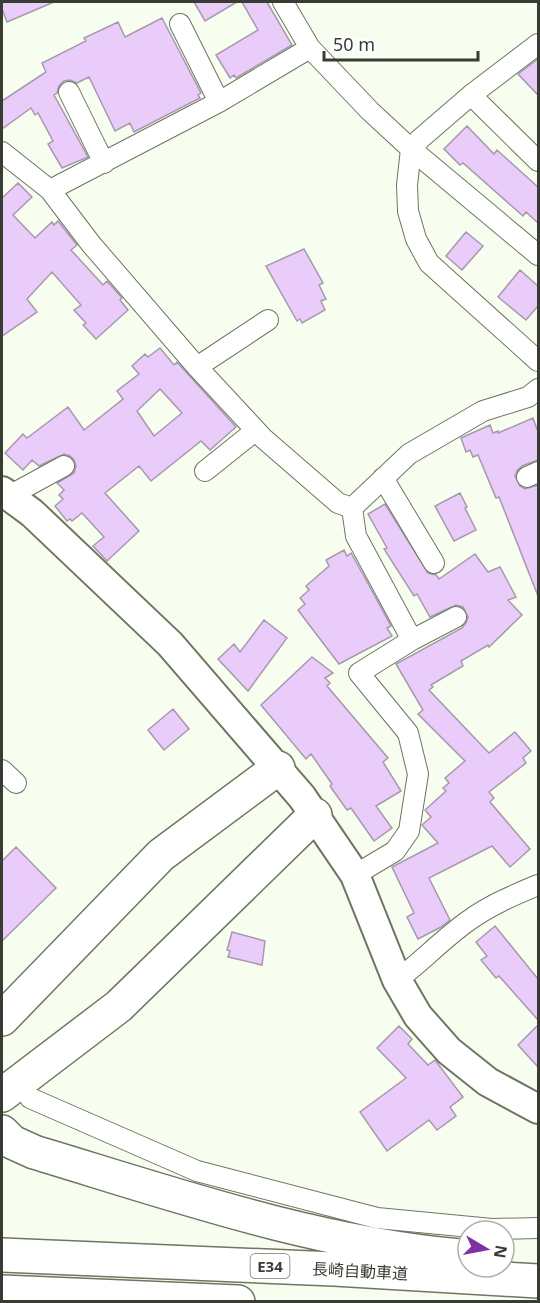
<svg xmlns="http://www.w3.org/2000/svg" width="540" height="1303" viewBox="0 0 540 1303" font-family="'Noto Sans','Noto Sans JP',sans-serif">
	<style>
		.building { fill: #e9ccf9; stroke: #a698ad; stroke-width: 1.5; fill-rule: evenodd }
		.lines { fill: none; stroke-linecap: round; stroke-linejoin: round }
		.street-casing { stroke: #6d7660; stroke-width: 22 }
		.secondary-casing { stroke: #6d7660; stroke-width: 32 }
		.highway-casing { stroke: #6d7660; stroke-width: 36 }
		.street { stroke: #fff; stroke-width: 20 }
		.secondary { stroke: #fff; stroke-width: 28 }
		.highway { stroke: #fff; stroke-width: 33 }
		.labels { text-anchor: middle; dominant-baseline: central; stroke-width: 4.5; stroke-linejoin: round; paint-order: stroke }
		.shield { fill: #fff; stroke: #747670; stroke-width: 1.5 }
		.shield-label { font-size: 15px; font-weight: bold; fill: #383c33 }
		.street-label { font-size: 16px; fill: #383c33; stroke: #fff }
	</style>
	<rect width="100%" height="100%" fill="#f8feef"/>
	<!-- building -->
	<path class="building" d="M2,2h52l-47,20 -5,-13z
		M194,2h43l-32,19z
		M242,2h25l25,43 -56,33 -2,-3 -4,3 -14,-23 42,-25z
		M162,18l39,75 -3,2 2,3 -66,34 -4,-9 -15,8 -26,-54 -12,6 -7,-3 -6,1 -5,5 -2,7 -3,2 34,62 -26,11 -14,-24 5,-3 -15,-28 -3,2 -4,-7 -29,21v-28l44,-29 -4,-9 44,-22 -2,-3 34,-16 7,15z
		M538,59v36l-20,-21z
		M467,126l27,28 3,-4 41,37v36l-12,-11 -3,4 -60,-53 -3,2 -16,-16z
		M18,183l14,14 -19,18 22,23 17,-16 2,3 4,-4 19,24 -6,5 32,35 4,-4 15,17 -2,2 8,10 -32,29 -13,-14 3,-2 -12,-13 7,-5 -29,-33 -25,27 10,13 -35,24v-138z
		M466,232l17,14 -21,24 -16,-14z
		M304,249l19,34 -4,2 7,14 -5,2 4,9 -23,13 -2,-4 -3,2 -31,-55z
		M520,270l18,16v20l-12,14 -28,-23z
		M160,348l14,17 3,-3 59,65 -26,23 -9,-9 -50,40 -12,-15 -34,27 34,38 -32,30 -14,-15 11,-9 -22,-24 -10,8 -2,-2 -3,2 -12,-15 8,-7 -4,-4 5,-5 -7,-7 17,-10 2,-7 -2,-6 -4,-4 -6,-2 -25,12 -7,-6 -9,10 -18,-17 18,-19 4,4 41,-31 16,23 39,-31 -6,-8 22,-17 -7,-8 13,-12 3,3zM160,389l22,24 -28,23 -17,-25z
		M533,418l5,14v28l-16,6 -5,5 -2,5 5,10 5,3 13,-4v111l-39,-99 -3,1 -18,-43 -5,2 -3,-7 -4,2 -5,-14 29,-13 3,8 5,-2v2z
		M460,493l7,14 -2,1 11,22 -22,11 -19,-35z
		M385,504l43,69 8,2 3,4 36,-25 13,18 12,-5 16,30 -8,3 14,15 -33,32 -1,-2 -27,16 2,5 -32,19 2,2 -4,3 60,63 26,-21 16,19 -8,7 3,5 -37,29 5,6 -4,4 40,47 -20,18 -18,-21 -63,32 21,42 -9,7 -23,12 -11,-22 7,-4 -22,-46 46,-24 -16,-18 9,-8 -6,-7 21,-19 -3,-3 6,-5 -4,-5 20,-17 -47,-47 5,-4 -27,-46 66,-36 4,-5 2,-6 -5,-10 -7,-2 -26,12 -13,-23 -3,2 -30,-47 3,-1 -19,-34z
		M344,550l3,6 4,-3 14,25 26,48 -4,2 5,8 -53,28 -41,-54 7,-6 -5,-6 9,-8 -3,-4 23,-20 -3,-6z
		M264,620l23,18 -39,53 -30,-32 16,-15 6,8z
		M312,657l21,16 -8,5 5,5 -3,3 61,72 -5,4 18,29 -25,15 16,22 -18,13 -23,-33 -4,2 -17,-24 2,-2 -21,-30 -5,5 -45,-54z
		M173,709l16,20 -25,21 -16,-20z
		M16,847l40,41 -54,53v-80z
		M495,926l43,53v41l-39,-44 -3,2 -15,-18 6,-4 -11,-14z
		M232,932l33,9 -3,24 -34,-8 2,-6 -3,-1z
		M538,1025v42l-20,-22z
		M399,1026l13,13 -4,5 20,21 7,-5 28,37 -13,10 6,9 -19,14 -8,-10 -42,31 -27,-39 46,-34 -29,-30z"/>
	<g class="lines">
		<defs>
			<path id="street" d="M283,2l27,46 60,63 41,38 127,106
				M180,24l39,78
				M538,44l-67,51 -51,44 -9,10 -4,36 1,26 8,28 13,24 109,98
				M69,92l35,71
				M471,95l67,66
				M2,152l48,38 41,54 106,123 66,71 75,65 14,5 4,28 56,104 -53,33 49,60 10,41 -9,57 -14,20 -40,24
				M50,190l169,-88 91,-54
				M197,367l71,-47
				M205,471l50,-40
				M527,477l11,-5
				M383,478l51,85
				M9,496l55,-30
				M352,508l57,-54 74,-43 45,-14 10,-8
				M412,640l44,-23
				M2,770l14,13
				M397,980c24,-18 46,-41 71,-59 22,-16 46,-26 70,-36
				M30,1098l167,73 180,47 115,11 46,-1"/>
			<path id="secondary" d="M2,491l30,22 138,131 132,153 53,78 42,105 21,36 31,35 39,31 50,27"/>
			<path id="highway" d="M2,1019l159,-164 117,-87
				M2,1095l117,-89 196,-191
				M2,1132l10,10 22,10c139,42 280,91 426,104
				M2,1255l332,14 204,12
				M2,1292l236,10"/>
		</defs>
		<!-- street casing -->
		<use href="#street" class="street-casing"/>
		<!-- secondary casing -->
		<use href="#secondary" class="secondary-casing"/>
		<!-- highway casing -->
		<use href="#highway" class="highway-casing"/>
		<!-- street -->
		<use href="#street" class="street"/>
		<!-- secondary -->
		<use href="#secondary" class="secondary"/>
		<!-- highway -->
		<use href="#highway" class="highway"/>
	</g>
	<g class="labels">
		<!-- shield labels -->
		<rect class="shield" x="250.5" y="1254" width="39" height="24" rx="4.5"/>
		<g class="shield-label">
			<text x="270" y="1266">E34</text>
		</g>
		<!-- street labels -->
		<g class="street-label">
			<text transform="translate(360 1271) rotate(3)">長崎自動車道</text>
		</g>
	</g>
	<!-- border -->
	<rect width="540" height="1303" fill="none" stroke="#383c33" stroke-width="6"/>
	<!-- north arrow -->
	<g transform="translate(486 1249) rotate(100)"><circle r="28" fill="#ffffff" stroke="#afb1ad" stroke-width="1.5"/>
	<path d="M0-4.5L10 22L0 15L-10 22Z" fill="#8132a2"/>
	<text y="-9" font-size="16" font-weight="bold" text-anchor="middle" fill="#383c33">N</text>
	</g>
	<!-- scale -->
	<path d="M324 51v9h154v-9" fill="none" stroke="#383c33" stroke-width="3"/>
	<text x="333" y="51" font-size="18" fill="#383c33" stroke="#ffffff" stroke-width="4.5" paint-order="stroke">50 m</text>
</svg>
